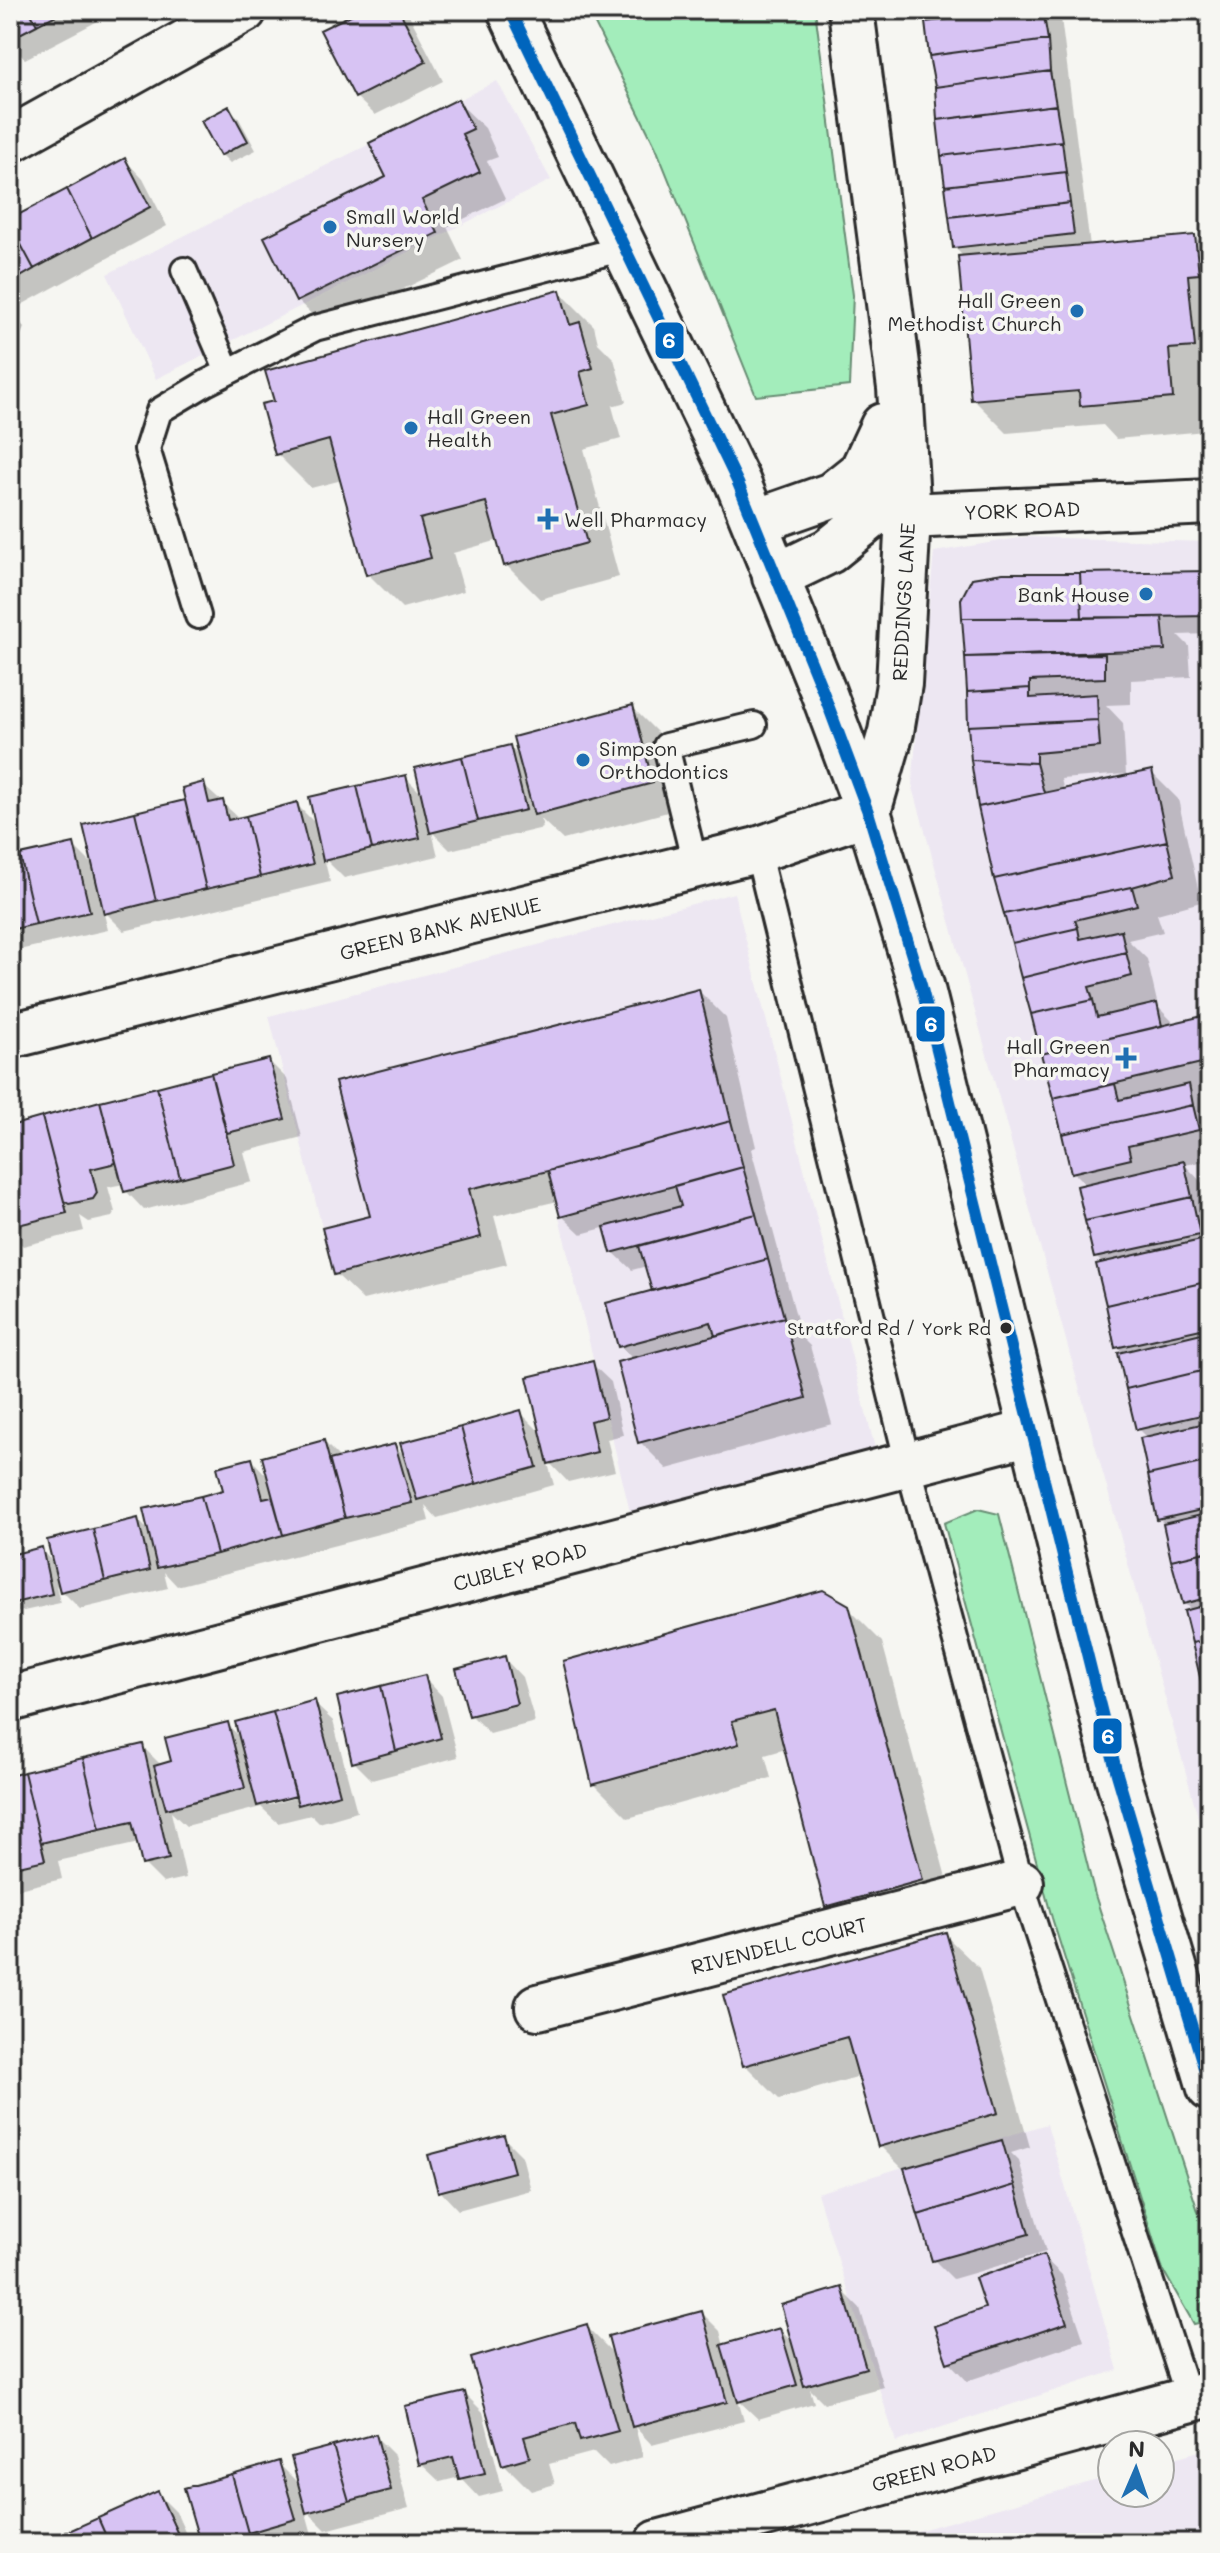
<svg xmlns="http://www.w3.org/2000/svg" width="1220" height="2553" viewBox="0 0 1220 2553" font-family="Mali,sans-serif">
	<style>
		.built { fill: #ede7f2 }
		.green { fill: #a3edbb; stroke: #678c73; stroke-width: 2 }
		.shadow { fill: #0003; fill-rule: evenodd }
		.building { fill: #d7c3f3; stroke: #2b2b2b; stroke-width: 2 }
		.lines { fill: none; stroke-linecap: round; stroke-linejoin: round }
		.lane-casing { stroke: #2b2b2b; stroke-width: 30 }
		.street-casing { stroke: #2b2b2b; stroke-width: 50 }
		.secondary-casing { stroke: #2b2b2b; stroke-width: 50 }
		.highway-casing { stroke: #2b2b2b; stroke-width: 50 }
		.lane { stroke: #f6f6f2; stroke-width: 24 }
		.street { stroke: #f6f6f2; stroke-width: 44 }
		.secondary { stroke: #f6f6f2; stroke-width: 44 }
		.highway { stroke: #f6f6f2; stroke-width: 44 }
		.bus-1-casing { stroke: #f6f6f2; stroke-width: 18 }
		.bus-1 { stroke: #0065bd; stroke-width: 12 }
		.poi-dot { fill: #1f6fb2; stroke: #f6f6f2; stroke-width: 3 }
		.bus-dot { fill: #2b2b2b; stroke: #f6f6f2; stroke-width: 3 }
		.labels { text-anchor: middle; dominant-baseline: central; stroke-width: 7; stroke-linejoin: round; paint-order: stroke }
		.bus-label { font-size: 18px; fill: #2b2b2b; stroke: #f6f6f2; text-anchor: end }
		.poi-label { font-size: 20px; fill: #2b2b2b; stroke: #f6f6f2; text-anchor: start }
		.street-label { font-size: 20px; fill: #2b2b2b; stroke: #f6f6f2 }
		.line-badge { stroke: #f6f6f2; stroke-width: 3 }
		.badge-label { font-size: 22px; text-anchor: middle; font-weight: bold; fill: #fff }
	</style>
	<rect width="100%" height="100%" fill="#f6f6f2"/>
	<filter id="ink" filterUnits="userSpaceOnUse"><feTurbulence type="fractalNoise" baseFrequency=".0125" numOctaves="2"/><feDisplacementMap in="SourceGraphic" scale="16" xChannelSelector="R" yChannelSelector="G"/><feConvolveMatrix kernelMatrix="1 2 1 2 8 2 1 2 1" color-interpolation-filters="sRGB"/></filter>
	<g filter="url(#ink)">
		<!-- built -->
		<path class="built" d="M497,81l54,99 -395,199 -49,-105z
			M1025,537l185,5v1318l-298,-1076 22,-232z
			M734,893l141,555 -244,68 -83,-345 -79,18 -135,86 -65,-259z
			M1047,2124l71,246 -222,72 -79,-249z
			M1210,2448v95h-335l237,-67v17h48v-31z"/>
		<!-- green -->
		<path class="green" d="M588,10h227l38,285 -4,91 -93,10 -100,-248z
			M978,1509l21,5 96,381 115,353v72l-16,4 -31,-54 -111,-352 -108,-395z"/>
		<!-- shadow -->
		<path class="shadow" d="M10,10h109l-94,49 -10,-9 -5,2z
			M365,10h39l5,5 34,66 -68,34 -19,-18z
			M927,10h133l30,236 105,-9 15,15v130h-8l4,49 -90,8 -13,-14 -96,8 -34,-34 -9,-142 -9,-9z
			M458,102l27,26 13,29 -11,4 18,38 -58,28 16,33 -138,67 -27,-26z
			M229,108l9,9 18,33 -26,13 -9,-9z
			M125,160l18,19 24,47 -153,83 10,19 -4,10 -10,4v-120z
			M560,292l34,34 4,17 16,16 12,43 -14,4 9,33 -37,10 35,128 -79,22 -34,-34 -7,-25 -46,13 11,38 -62,17 -34,-34 -26,-94 -31,8 -34,-34z
			M1210,573v61l-32,1 11,11 2,31 -60,3v24l-25,1 17,18 3,51 -65,5 3,12 87,-19 27,27 23,103 -44,12 6,18 -35,8 19,19 10,43 -3,1 22,22 26,-6 8,7v68l-12,2 12,12v52l-25,5 25,26v503l-5,-5 -13,-78 -8,-8 -19,-78 -6,-6 -12,-81 -9,-9 -14,-75 -7,-7 -14,-83 -7,-7 -9,-71 -14,-14 -93,-365 -10,-81 -7,-127z
			M632,707l27,27 20,75 -116,31 -22,-21 2,9 -93,22 -18,-18 6,24 -94,22 -20,-20 6,24 -206,49 -21,-21 5,20 -98,22v-93l63,-14 22,22 93,-65 15,-17 37,34 57,-14 20,20 88,-48 18,18 87,-48 11,11z
			M699,991l27,27 30,129 -5,2 51,189 8,8 22,78 -165,45 -27,-27 -6,-82 -14,-14 34,-54 -7,-26 -15,4 -19,-18 -6,-25 -26,7 -19,-18 -4,-15 -64,15 13,48 -144,36 -27,-26 37,-56z
			M269,1061l18,18 15,58 -58,15 8,30 -108,28 -18,-19 -2,-7 -16,3 7,25 -3,5 -23,5 -9,-6 4,15 -61,15 -13,-13v-105z
			M592,1364l19,18 12,53 -16,4 8,32 -47,11 -21,-22 7,25 -117,33 -12,-13 4,16 -252,65 -13,-14 4,16 -88,21 -24,-24 4,18 -50,11v-57l31,-7 14,14 83,-44 13,13 74,-42 27,-31 17,18 55,-36 17,17 54,-13 12,12 113,-46 23,23z
			M847,1607l35,35 74,272 -96,26 -34,-34 -40,-157 -21,6 6,23 -143,40 -34,-34z
			M504,1658l18,19 13,45 -45,12 -19,-19z
			M424,1677l18,19 16,61 -86,23 -18,-18z
			M314,1703l19,18 24,91 -38,11 -8,-8 -33,8 -17,-16 -75,19 -15,-14 15,66 -23,5 -19,-19 -5,-21 -81,18 4,18 -52,12v-113l132,-32 20,20 12,-4 53,-38 14,14zM305,1791l1,4 -37,10v-4z
			M945,1935l34,33 51,179 -19,6 8,8 27,91 -93,27 -19,-19 -25,-85 -29,-29 -20,-70 -81,23 -34,-34z
			M503,2137l19,19 9,34 -73,20 -18,-19z
			M1043,2257l19,18 22,66 -117,40 -18,-19 39,-53z
			M842,2290l18,18 23,79 -59,16 -14,-14 4,14 -56,16 -20,-19 6,21 -92,24 -17,-18 8,30 -34,10 -15,-15 -45,12 6,20 -24,7 -27,-27 82,-138 29,29 87,-42 18,18 4,15 56,-16 14,14z
			M465,2394l18,18 20,79 -24,6 -19,-20 -20,5 -19,-18z
			M376,2437l18,18 15,53 -83,22 -21,-21 8,29 -19,5h-92l77,-79 22,22z
			M157,2493l19,19 14,31h-144z"/>
		<!-- building -->
		<path class="building" d="M10,10h19l8,15 -27,14z
			M29,10h37l-29,15z
			M361,10h38l27,52 -71,36 -35,-68z
			M924,10h98l-97,12z
			M1022,10h21l5,30 -119,16 -4,-34z
			M1048,40l2,31 -115,16 -6,-31z
			M1050,71l6,34 -119,15 -2,-33z
			M458,99l15,30 -11,5 18,38 -58,28 16,33 -142,69 -32,-65 122,-60 -17,-34z
			M1056,105l6,36 -121,15 -4,-36z
			M229,106l19,35 -28,15 -19,-35z
			M1062,141l4,31 -121,14 -4,-30z
			M125,158l25,49 -58,31 -25,-49z
			M1066,172l4,31 -121,14 -4,-31z
			M67,189l25,49 -58,31 -24,-45v-5z
			M1070,203l4,31 -121,14 -4,-31z
			M10,224l24,45 -24,14z
			M1195,235l4,39 -11,1 7,72 -26,2 4,49 -93,8 -1,-15 -108,9 -13,-144z
			M560,290l10,35 10,-3 13,46 -13,4 9,33 -38,10 36,128 -83,23 -18,-64 -66,17 11,39 -65,17 -37,-135 -54,15 -14,-51 13,-3 -9,-30z
			M1210,571v45l-128,2 -2,-45z
			M1003,573h77l2,45h-120l-1,-19 11,-21z
			M1162,617l3,33 -200,7 -3,-39z
			M1105,654v24l-75,3v7l-63,4 -2,-35z
			M1030,688v10l67,-4 1,26 -130,6 -1,-34z
			M633,705l20,78 -119,32 -21,-78z
			M1098,720l2,27 -64,6v10l-65,-3 -3,-34z
			M510,745l16,65 -48,11 -16,-64z
			M462,757l16,64 -48,12 -15,-65z
			M971,760l65,3 8,30 -66,14z
			M1152,770l15,71 -173,38 -16,-72z
			M406,775l14,63 -48,11 -15,-63z
			M204,782l5,21 14,-3 5,20 18,-4 14,61 -54,12 -24,-101z
			M357,786l15,63 -49,12 -14,-64z
			M185,800l21,89 -50,12 -21,-89z
			M297,802l16,62 -53,13 -14,-61z
			M135,812l21,89 -52,13 -21,-89z
			M1167,841l8,34 -43,12 -128,27 -10,-35z
			M74,843l16,69 -54,12 -16,-69z
			M20,855l16,69 -26,6v-73z
			M1132,887l5,18 -62,15 3,8 -66,15 -8,-29z
			M1078,928l2,11 41,-9 5,22 -105,26 -9,-35z
			M1126,952l6,24 -43,11 4,13 -62,14 -10,-36z
			M699,989l32,132 -183,50 -79,18 12,48 -147,38 -12,-47 48,-12 -35,-134z
			M1093,1000l4,17 60,-14 5,23 -121,28 -10,-40z
			M1203,1016l7,29v16l-157,37 -12,-44z
			M269,1059l16,60 -58,14 -16,-60z
			M211,1073l23,91 -54,14 -23,-91z
			M1115,1084l4,16 70,-16 4,21 -131,29 -9,-36z
			M157,1087l23,91 -56,14 -24,-91z
			M100,1101l16,62 -25,6 6,24 -4,6 -24,5 -5,-3 -22,-84z
			M1193,1105l6,25 -71,16 3,13 -60,14 -9,-39z
			M42,1117l25,96 -57,14v-101z
			M731,1121l12,46 -183,50 -12,-46z
			M1184,1161l8,36 -107,24 -8,-35z
			M743,1167l13,47 -145,39 -7,-26 77,-21 -6,-20z
			M1192,1197l8,38 -106,23 -9,-37z
			M756,1214l12,45 -116,32 -13,-45z
			M1201,1240l9,41 -104,24 -10,-41z
			M768,1259l16,58 -69,19 -4,-14 -93,25 -12,-44z
			M1210,1281v46l-95,21 -9,-43z
			M784,1317l22,81 -168,45 -21,-81z
			M1210,1331v38l-84,20 -8,-36z
			M593,1361l13,56 -16,4 7,31 -49,12 -21,-87z
			M1210,1369v44l-74,17 -10,-41z
			M521,1410l16,57 -61,17 -15,-57z
			M1210,1422v39l-62,14 -8,-37z
			M461,1427l15,57 -59,16 -17,-57z
			M324,1440l21,78 -62,17 -21,-78z
			M395,1444l17,59 -67,15 -16,-58z
			M252,1458l11,40 9,-2 11,39 -66,19 -16,-58 22,-6 -6,-23z
			M1210,1461v47l-53,12 -9,-45z
			M201,1496l16,58 -60,14 -14,-59z
			M1210,1513v38l-39,9 -8,-36z
			M138,1518l12,52 -45,11 -12,-52z
			M93,1529l12,52 -45,11 -13,-52z
			M42,1547l10,47 -42,10v-49z
			M1210,1551v46l-27,7 -12,-44z
			M823,1590l26,15 74,275 -98,27 -51,-197 -42,11 7,23 -147,41 -29,-124z
			M1210,1604v35l-18,4 -8,-32z
			M1210,1639v50l-7,1 -11,-47z
			M505,1656l12,48 -48,12 -13,-47z
			M425,1675l16,63 -45,13 -15,-65z
			M381,1686l15,65 -44,12 -15,-66z
			M315,1700l25,94 -42,11 -25,-93z
			M273,1712l23,84 -39,10 -22,-84z
			M228,1722l17,66 -79,21 -12,-43 17,-5 -6,-23z
			M143,1744l26,115 -27,6 -10,-43 -32,7 -17,-71z
			M83,1758l17,71 -59,14 -17,-71z
			M24,1772l21,88 -35,8v-92z
			M946,1932l52,181 -120,34 -31,-110 -104,29 -20,-71z
			M504,2135l10,37 -76,20 -10,-37z
			M1002,2140l13,45 -97,30 -14,-47z
			M1015,2185l14,49 -97,27 -14,-46z
			M1044,2255l23,68 -120,40 -13,-37 51,-18 -10,-30z
			M842,2287l24,81 -62,18 -23,-81z
			M702,2311l25,91 -95,25 -24,-91z
			M587,2324l31,107 -38,10 -5,-18 -51,14 6,20 -28,8 -31,-107z
			M780,2328l17,57 -59,17 -17,-57z
			M465,2392l20,81 -26,6 -6,-22 -34,8 -14,-59z
			M376,2434l15,56 -42,11 -16,-55z
			M333,2446l16,55 -43,12 -15,-56z
			M279,2461l17,58 -48,14 -16,-58z
			M232,2475l16,58 -35,10h-13l-16,-55z
			M158,2491l24,52h-73l-11,-25z
			M98,2518l11,25h-67z"/>
		<g class="lines">
			<defs>
				<path id="lane" d="M184,270l44,102
					M198,616l-51,-167 12,-38 47,-28 109,-55 310,-80
					M757,850l151,614 113,419 168,516
					M695,864l-29,-118 88,-21"/>
				<path id="street" d="M10,140l234,-130
					M871,507l6,5 31,4 302,-14
					M10,1036l747,-186 111,-38
					M10,1699l1021,-267
					M538,2007l483,-124
					M658,2543l552,-149"/>
				<path id="secondary" d="M851,10l49,378 8,128 -9,168 -8,48 -23,80
					M755,522l77,-27 30,-24 21,-45
					M775,577l54,-26 48,-39 14,-58"/>
				<path id="highway" d="M510,10l228,473 84,206 46,123 53,173 196,789 93,314"/>
			</defs>
			<!-- lane casing -->
			<use href="#lane" class="lane-casing"/>
			<!-- street casing -->
			<use href="#street" class="street-casing"/>
			<!-- secondary casing -->
			<use href="#secondary" class="secondary-casing"/>
			<!-- highway casing -->
			<use href="#highway" class="highway-casing"/>
			<!-- lane -->
			<use href="#lane" class="lane"/>
			<!-- street -->
			<use href="#street" class="street"/>
			<!-- secondary -->
			<use href="#secondary" class="secondary"/>
			<!-- highway -->
			<use href="#highway" class="highway"/>
			<defs>
				<path id="bus-1" d="M510,10l228,473 84,206 46,123 53,173 196,789 93,314"/>
			</defs>
			<!-- bus-1 casing -->
			<use href="#bus-1" class="bus-1-casing"/>
			<!-- bus-1 -->
			<use href="#bus-1" class="bus-1"/>
		</g>
	</g>
	<!-- markers -->
	<g class="poi-dot">
		<circle cx="330" cy="227" r="8"/>
		<circle cx="1077" cy="311" r="8"/>
		<circle cx="411" cy="428" r="8"/>
		<path d="M544 507h8v8h8v8h-8v8h-8v-8h-8v-8h8z"/>
		<circle cx="1146" cy="594" r="8"/>
		<circle cx="583" cy="760" r="8"/>
		<path d="M1122 1046h8v8h8v8h-8v8h-8v-8h-8v-8h8z"/>
	</g>
	<circle class="bus-dot" cx="1006" cy="1328" r="7"/>
	<g class="labels">
		<!-- bus labels -->
		<g class="bus-label">
			<text x="991" y="1328">Stratford Rd / York Rd</text>
		</g>
		<!-- poi labels -->
		<g class="poi-label">
			<text x="346" y="216">Small World<tspan x="346" dy="23">Nursery</tspan></text>
			<text x="1061" y="300" text-anchor="end">Hall Green<tspan x="1061" dy="23">Methodist Church</tspan></text>
			<text x="427" y="416">Hall Green<tspan x="427" dy="23">Health</tspan></text>
			<text x="564" y="519">Well Pharmacy</text>
			<text x="1130" y="594" text-anchor="end">Bank House</text>
			<text x="599" y="748">Simpson<tspan x="599" dy="23">Orthodontics</tspan></text>
			<text x="1110" y="1046" text-anchor="end">Hall Green<tspan x="1110" dy="23">Pharmacy</tspan></text>
		</g>
		<!-- street labels -->
		<g class="street-label">
			<text transform="translate(1022 510) rotate(-2)">YORK ROAD</text>
			<text transform="translate(903 602) rotate(-87)">REDDINGS LANE</text>
			<text transform="translate(440 928) rotate(-14)">GREEN BANK AVENUE</text>
			<text transform="translate(520 1566) rotate(-15)">CUBLEY ROAD</text>
			<text transform="translate(779 1945) rotate(-14)">RIVENDELL COURT</text>
			<text transform="translate(934 2468) rotate(-15)">GREEN ROAD</text>
		</g>
	</g>
	<g class="line-badge">
		<rect x="654" y="321" width="31" height="39" rx="8" fill="#0065bd"/>
		<rect x="915" y="1005" width="31" height="38" rx="8" fill="#0065bd"/>
		<rect x="1092" y="1717" width="31" height="38" rx="8" fill="#0065bd"/>
	</g>
	<g class="badge-label">
		<text x="669" y="348">6</text>
		<text x="931" y="1032">6</text>
		<text x="1108" y="1744">6</text>
	</g>
	<!-- margin -->
	<rect width="1220" height="2553" fill="none" stroke="#f6f6f2" stroke-width="40"/>
	<rect x="20" y="20" width="1180" height="2513" fill="none" stroke="#2b2b2b" stroke-width="3" filter="url(#ink)"/>
	<!-- north arrow -->
	<g transform="translate(1136 2469) rotate(2)"><circle r="38" fill="#f6f6f2" stroke="#a5a5a2" stroke-width="2"/>
	<path d="M0-6L14 30L0 20L-14 30Z" fill="#1f6fb2"/>
	<text y="-12" font-size="22" font-weight="bold" text-anchor="middle" fill="#2b2b2b">N</text>
	</g>
</svg>
